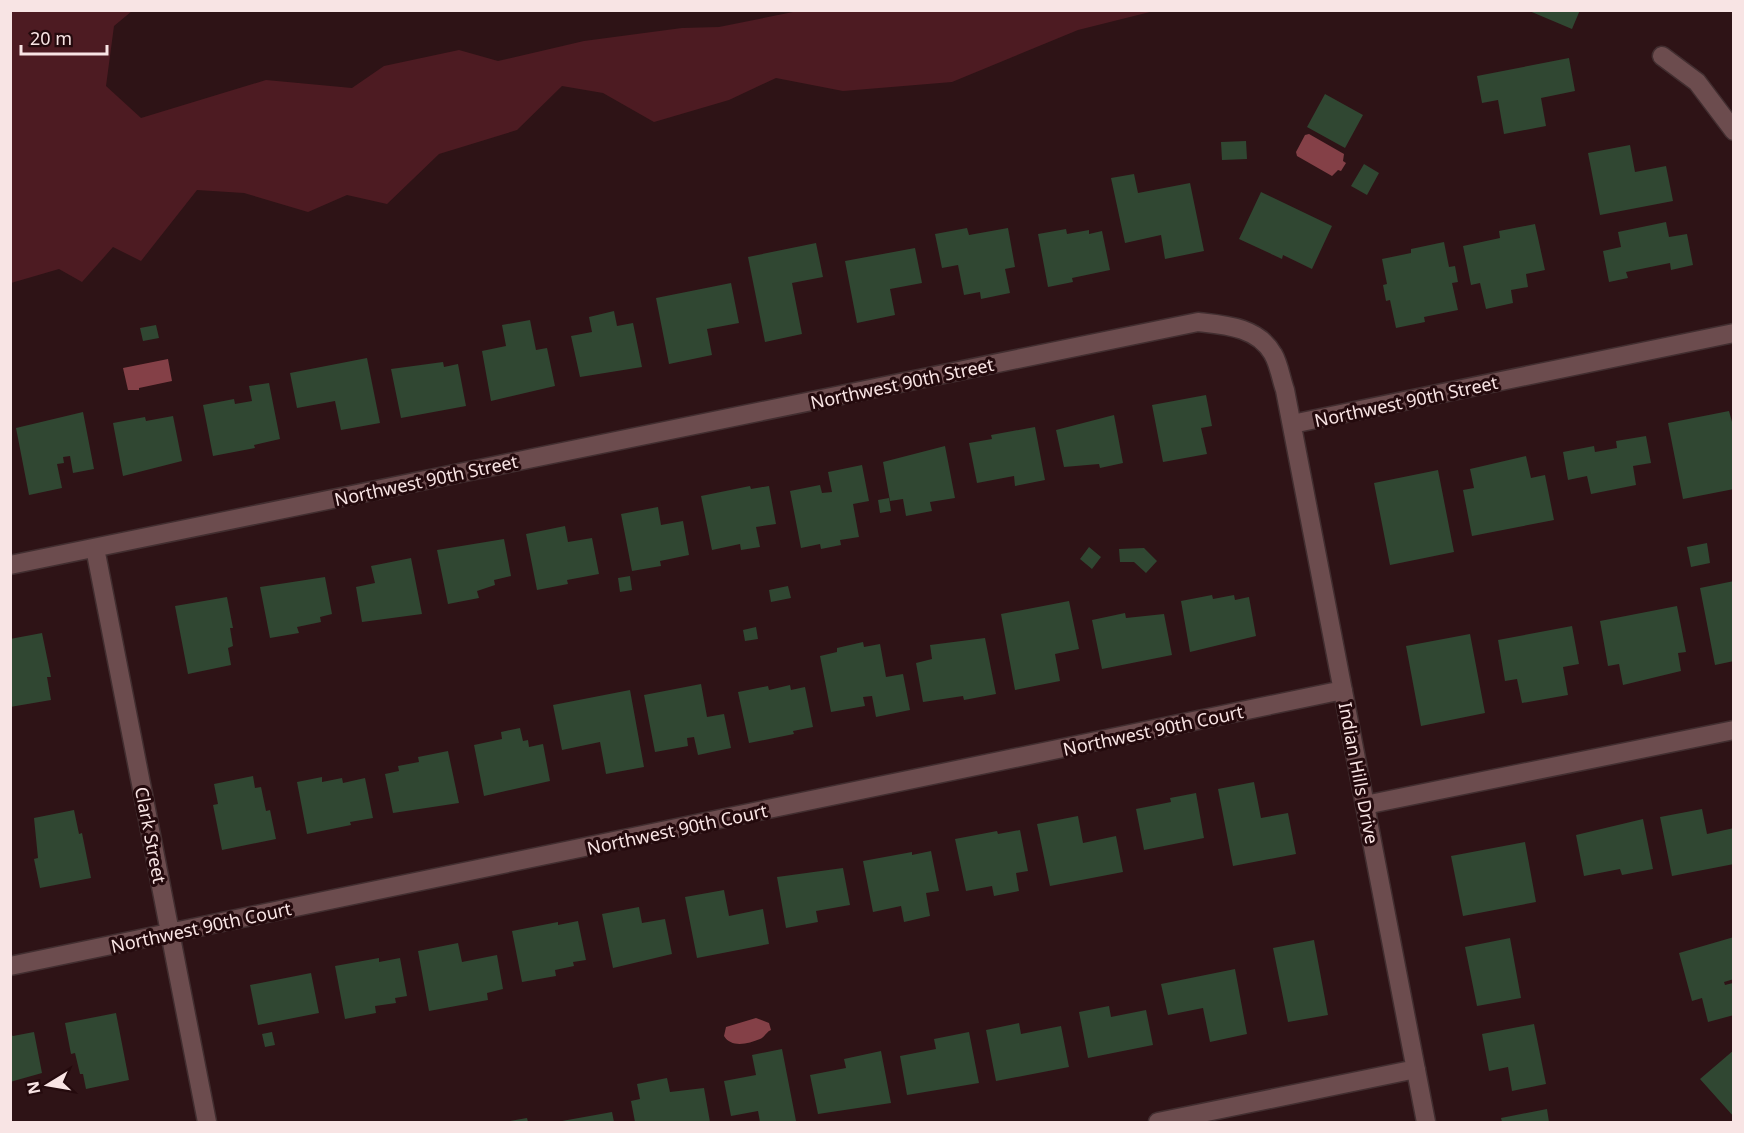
<svg xmlns="http://www.w3.org/2000/svg" width="1744" height="1133" viewBox="0 0 1744 1133" font-family="'Noto Sans',sans-serif">
	<style>
		.green { fill: #4d1b22 }
		.water { fill: #844047 }
		.building { fill: #304732 }
		.lines { fill: none; stroke-linecap: round; stroke-linejoin: round }
		.street-casing { stroke: #422e30; stroke-width: 21 }
		.street { stroke: #6c4c4e; stroke-width: 18 }
		.labels { text-anchor: middle; dominant-baseline: central; stroke-width: 6; stroke-linejoin: round; paint-order: stroke }
		.street-label { font-size: 18px; fill: #f8e4e4; stroke: #240a0d }
	</style>
	<rect width="100%" height="100%" fill="#2e1316"/>
	<!-- green -->
	<path class="green" d="M11,10l121,1 -18,15 -8,60 35,32 125,-38 86,8 32,-22 75,-16 39,11 86,-20 98,-13 37,-1 79,-16h356l-76,19 -126,52 -109,9 -67,-13 -47,22 -75,22 -51,-29 -41,-7 -45,44 -78,24 -52,50 -40,-9 -39,17 -64,-19 -47,-3 -56,71 -28,-14 -31,35 -23,-13 -48,14z"/>
	<!-- water -->
	<path class="water" d="M1309,134l35,20 -1,7 3,2 -5,8 -3,-1 -6,6 -35,-20 -1,-4 9,-17z
		M168,359l4,22 -33,7v2h-11l-5,-22z
		M756,1018l13,5 2,7c-5,2 -6,7 -11,9 -12,5 -29,9 -36,-3l2,-9z"/>
	<!-- building -->
	<path class="building" d="M1527,10h53l-8,19z
		M1569,58l6,33 -34,7 5,28 -42,8 -6,-34 -16,3 -5,-27z
		M1325,94l38,21 -18,33 -38,-21z
		M1246,141l1,18 -25,1 -1,-18z
		M1630,145l5,27 31,-6 7,35 -73,14 -12,-62z
		M1364,164l15,9 -12,22 -16,-9z
		M1134,174l4,19 52,-10 14,68 -39,8 -4,-24 -36,8 -14,-65z
		M1261,192l71,34 -20,43 -29,-14 -1,4 -43,-20z
		M1666,222l3,15 18,-3 6,31 -22,5 -1,-7 -44,9 2,6 -19,4 -6,-31 18,-4 -3,-15z
		M1535,224l10,46 -19,4 2,13 -17,3 2,13 -27,6 -6,-26 -9,2 -8,-39 37,-8 -1,-7z
		M967,228l2,7 39,-7 7,39 -10,2 5,24 -29,6 -1,-7 -16,3 -6,-30 -16,3 -7,-34z
		M1066,229l1,5 22,-4v4l13,-3 8,39 -38,8 1,4 -25,5 -10,-53z
		M1444,242l5,25 6,-1 3,16 -6,1 6,27 -34,7 1,5 -29,6 -6,-28 -4,1 -3,-16 4,-1 -5,-25 29,-6v-4z
		M816,243l7,34 -31,6 10,51 -37,8 -17,-85z
		M915,248l7,35 -32,6 5,26 -38,8 -12,-62z
		M731,283l8,40 -32,6 5,26 -43,9 -13,-66z
		M614,311l3,15 16,-3 9,44 -62,10 -9,-41 21,-4 -3,-15z
		M530,320l6,30 11,-2 8,38 -64,15 -9,-50 24,-5 -4,-21z
		M156,325l3,13 -16,3 -3,-13z
		M367,358l13,65 -39,7 -6,-29 -38,7 -7,-35z
		M443,362l1,5 14,-3 8,42 -65,12 -10,-49z
		M269,383l11,56 -26,6 1,3 -42,8 -10,-51 31,-6 1,5 17,-3 -3,-15z
		M1206,395l6,31 -11,2 6,26 -44,8 -11,-57z
		M1729,411l5,18v60l-51,10 -15,-76z
		M83,412l11,57 -21,4 -3,-17 -7,1 1,6 -7,1 5,24 -33,7 -13,-67z
		M1114,415l9,48 -23,5 -1,-4 -35,3 -8,-37z
		M173,416l9,45 -59,15 -10,-53 32,-6 1,4z
		M1035,427l10,53 -30,6 -1,-10 -37,7 -8,-40 23,-4 -1,-4z
		M1646,436l5,27 -18,3 3,19 -45,9 -4,-18 -19,4 -5,-28 31,-6 1,6 22,-4 -1,-7z
		M945,446l10,52 -25,4 2,9 -26,5 -3,-17 -13,2 -7,-39z
		M1526,456l5,22 14,-3 9,45 -82,16 -9,-46 11,-2 -4,-19z
		M862,465l7,36 -16,3 6,33 -19,3 1,5 -20,4 -1,-5 -19,4 -11,-57 30,-6 2,8 10,-1 -4,-20z
		M1438,470l16,82 -64,13 -16,-82z
		M750,486l1,3 18,-3 7,38 -20,3 4,20 -19,3 -1,-6 -28,6 -11,-54z
		M889,498l2,13 -11,2 -2,-13z
		M658,507l3,18 22,-4 6,34 -29,6 1,5 -29,5 -11,-57z
		M565,526l3,16 24,-4 7,36 -32,6 1,4 -31,6 -11,-56z
		M504,539l7,37 -17,4 1,5 -18,6 2,7 -31,6 -11,-54z
		M1707,543l3,20 -19,4 -4,-20z
		M1089,547l12,10 -9,12 -12,-10z
		M1144,548l13,13 -11,12 -12,-11h-14l-1,-13z
		M411,558l11,56 -60,8 -6,-35 19,-4 -4,-17z
		M630,576l2,14 -12,2 -2,-14z
		M325,577l7,37 -12,3 1,5 -24,5 2,6 -29,5 -10,-51z
		M1734,581v80l-19,4 -15,-77z
		M788,586l3,12 -20,4 -2,-12z
		M1212,595l1,4 21,-4 1,5 14,-3 7,39 -66,16 -9,-51z
		M227,597l6,31h-3l3,18 -5,2 3,17 -43,9 -13,-68z
		M1069,601l10,48 -24,5 5,27 -45,9 -14,-76z
		M1677,606l9,46 -8,1 3,18 -58,14 -4,-21 -11,2 -8,-45z
		M1125,613l1,5 38,-4 8,41 -70,14 -10,-49z
		M1572,626l7,38 -16,3 5,28 -46,8 -5,-24 -12,2 -7,-41z
		M756,627l2,12 -13,2 -2,-11z
		M42,633l9,44h-4l4,23 -41,7v-68z
		M1470,634l15,79 -64,13 -15,-80z
		M985,638l11,56 -32,6 -1,-4 -40,6 -7,-39 16,-4 -2,-14z
		M863,642l1,5 16,-3 6,33 17,-3 7,36 -34,7 -4,-21 -9,1 2,9 -34,6 -11,-56 17,-4v-4z
		M701,684l6,33 17,-3 7,34 -33,7 -4,-18 -7,1 1,8 -33,6 -11,-57z
		M790,685l1,5 14,-3 8,40 -20,4 1,3 -45,9 -11,-51 30,-6 1,4z
		M630,690l14,77 -38,7 -6,-32 -38,8 -9,-45z
		M520,728l3,13 5,-1 1,7 14,-3 7,37 -66,15 -10,-51 28,-6 -1,-7z
		M448,751l11,52 -66,10 -8,-39 14,-3 -1,-5 21,-4 -1,-5z
		M253,776l2,12 6,-1 5,24 4,-1 6,29 -54,11 -9,-45 5,-1 -4,-20z
		M322,777v5l20,-4 1,5 22,-5 8,40 -23,4 1,3 -44,9 -10,-52z
		M1254,782l7,36 27,-5 8,41 -63,12 -15,-77z
		M1196,793l8,45 -60,12 -8,-41 35,-7 -1,-4z
		M1702,809l5,25 27,-6v36l-62,12 -12,-59z
		M74,810l5,24 3,-1 9,45 -51,10 -6,-29 4,-1 -4,-40z
		M1078,816l5,27 33,-7 7,36 -73,14 -13,-62z
		M1643,819l10,50 -31,6 -2,-6 -36,7 -8,-41z
		M1020,830l8,41 -12,2 3,18 -25,5 -2,-10 -26,5 -11,-52 42,-8 1,3z
		M1525,842l11,60 -73,14 -12,-60z
		M931,851l8,40 -13,2 4,23 -26,6 -3,-16 -28,6 -10,-51 49,-9v3z
		M843,868l7,37 -34,6 2,11 -32,6 -9,-51z
		M724,890l5,26 34,-7 6,35 -72,14 -12,-61z
		M639,907l3,16 23,-4 7,35 -59,14 -11,-54z
		M578,921l8,39 -13,2 1,4 -19,4 1,6 -34,6 -10,-51 46,-9v3z
		M1734,937v42l-10,3 1,3 8,-2 1,32 -26,7 -6,-24 -10,3 -13,-48z
		M1510,938l11,60 -44,8 -12,-59z
		M1314,940l14,75 -40,7 -15,-74z
		M458,943l4,19 35,-7 6,34 -16,4 1,7 -59,11 -11,-60z
		M379,958v4l21,-4 7,38 -12,2 1,5 -21,3 1,7 -31,6 -10,-53z
		M1235,969l12,65 -37,8 -7,-34 -35,7 -7,-31z
		M311,973l8,40 -61,12 -8,-40z
		M1109,1006l2,11 35,-7 7,35 -65,13 -9,-46z
		M116,1013l13,67 -43,9 -3,-15h-3l-5,-21 -4,1 -6,-31z
		M1019,1023l2,11 40,-8 8,41 -73,14 -10,-51z
		M1534,1024l12,60 -34,7 -4,-24 -19,4 -7,-37z
		M34,1032l8,41 -32,9v-48l3,2z
		M272,1032l3,13 -10,2 -3,-13z
		M969,1032l10,51 -72,12 -7,-39 36,-7 -2,-10z
		M782,1049l14,72 -36,1 -2,-11 -27,5 -7,-35 32,-6 -4,-20z
		M1734,1050v67l-34,-38z
		M881,1051l10,52 -73,11 -8,-39 36,-7 -2,-9z
		M667,1078l3,14 34,-4 6,34h-75l-4,-21 9,-2 -3,-15z
		M1547,1109l2,13h-47l-1,-4z
		M612,1112l2,10h-52v-1z
		M527,1118l1,4h-18v-1z"/>
	<g class="lines">
		<defs>
			<path id="street" d="M1662,56l35,26 37,49
				M1292,424l442,-91
				M95,548l112,574
				M10,565l1188,-243c27,3 60,5 75,32 6,10 8,25 12,36l141,732
				M1365,805l369,-75
				M10,966l1333,-276
				M1158,1122l258,-53"/>
		</defs>
		<!-- street casing -->
		<use href="#street" class="street-casing"/>
		<!-- street -->
		<use href="#street" class="street"/>
	</g>
	<g class="labels">
		<!-- street labels -->
		<g class="street-label">
			<text transform="translate(902 383) rotate(-12)">Northwest 90th Street</text>
			<text transform="translate(1406 401) rotate(-12)">Northwest 90th Street</text>
			<text transform="translate(426 480) rotate(-12)">Northwest 90th Street</text>
			<text transform="translate(1153 730) rotate(-12)">Northwest 90th Court</text>
			<text transform="translate(1359 773) rotate(79)">Indian Hills Drive</text>
			<text transform="translate(677 829) rotate(-12)">Northwest 90th Court</text>
			<text transform="translate(151 835) rotate(79)">Clark Street</text>
			<text transform="translate(201 927) rotate(-12)">Northwest 90th Court</text>
		</g>
	</g>
	<!-- border -->
	<rect width="1744" height="1133" fill="none" stroke="#f8e4e4" stroke-width="24"/>
	<!-- north arrow -->
	<g transform="translate(48 1085) rotate(259)" stroke="#240a0d" stroke-width="4.5" paint-order="stroke">
	<path d="M0-4.5L10 22L0 15L-10 22Z" fill="#f8e4e4"/>
	<text y="-9" font-size="16" font-weight="bold" text-anchor="middle" fill="#f8e4e4">N</text>
	</g>
	<!-- scale -->
	<path d="M21 45v9h86v-9" fill="none" stroke="#f8e4e4" stroke-width="3"/>
	<text x="30" y="45" font-size="18" fill="#f8e4e4" stroke="#240a0d" stroke-width="4.5" paint-order="stroke">20 m</text>
</svg>
